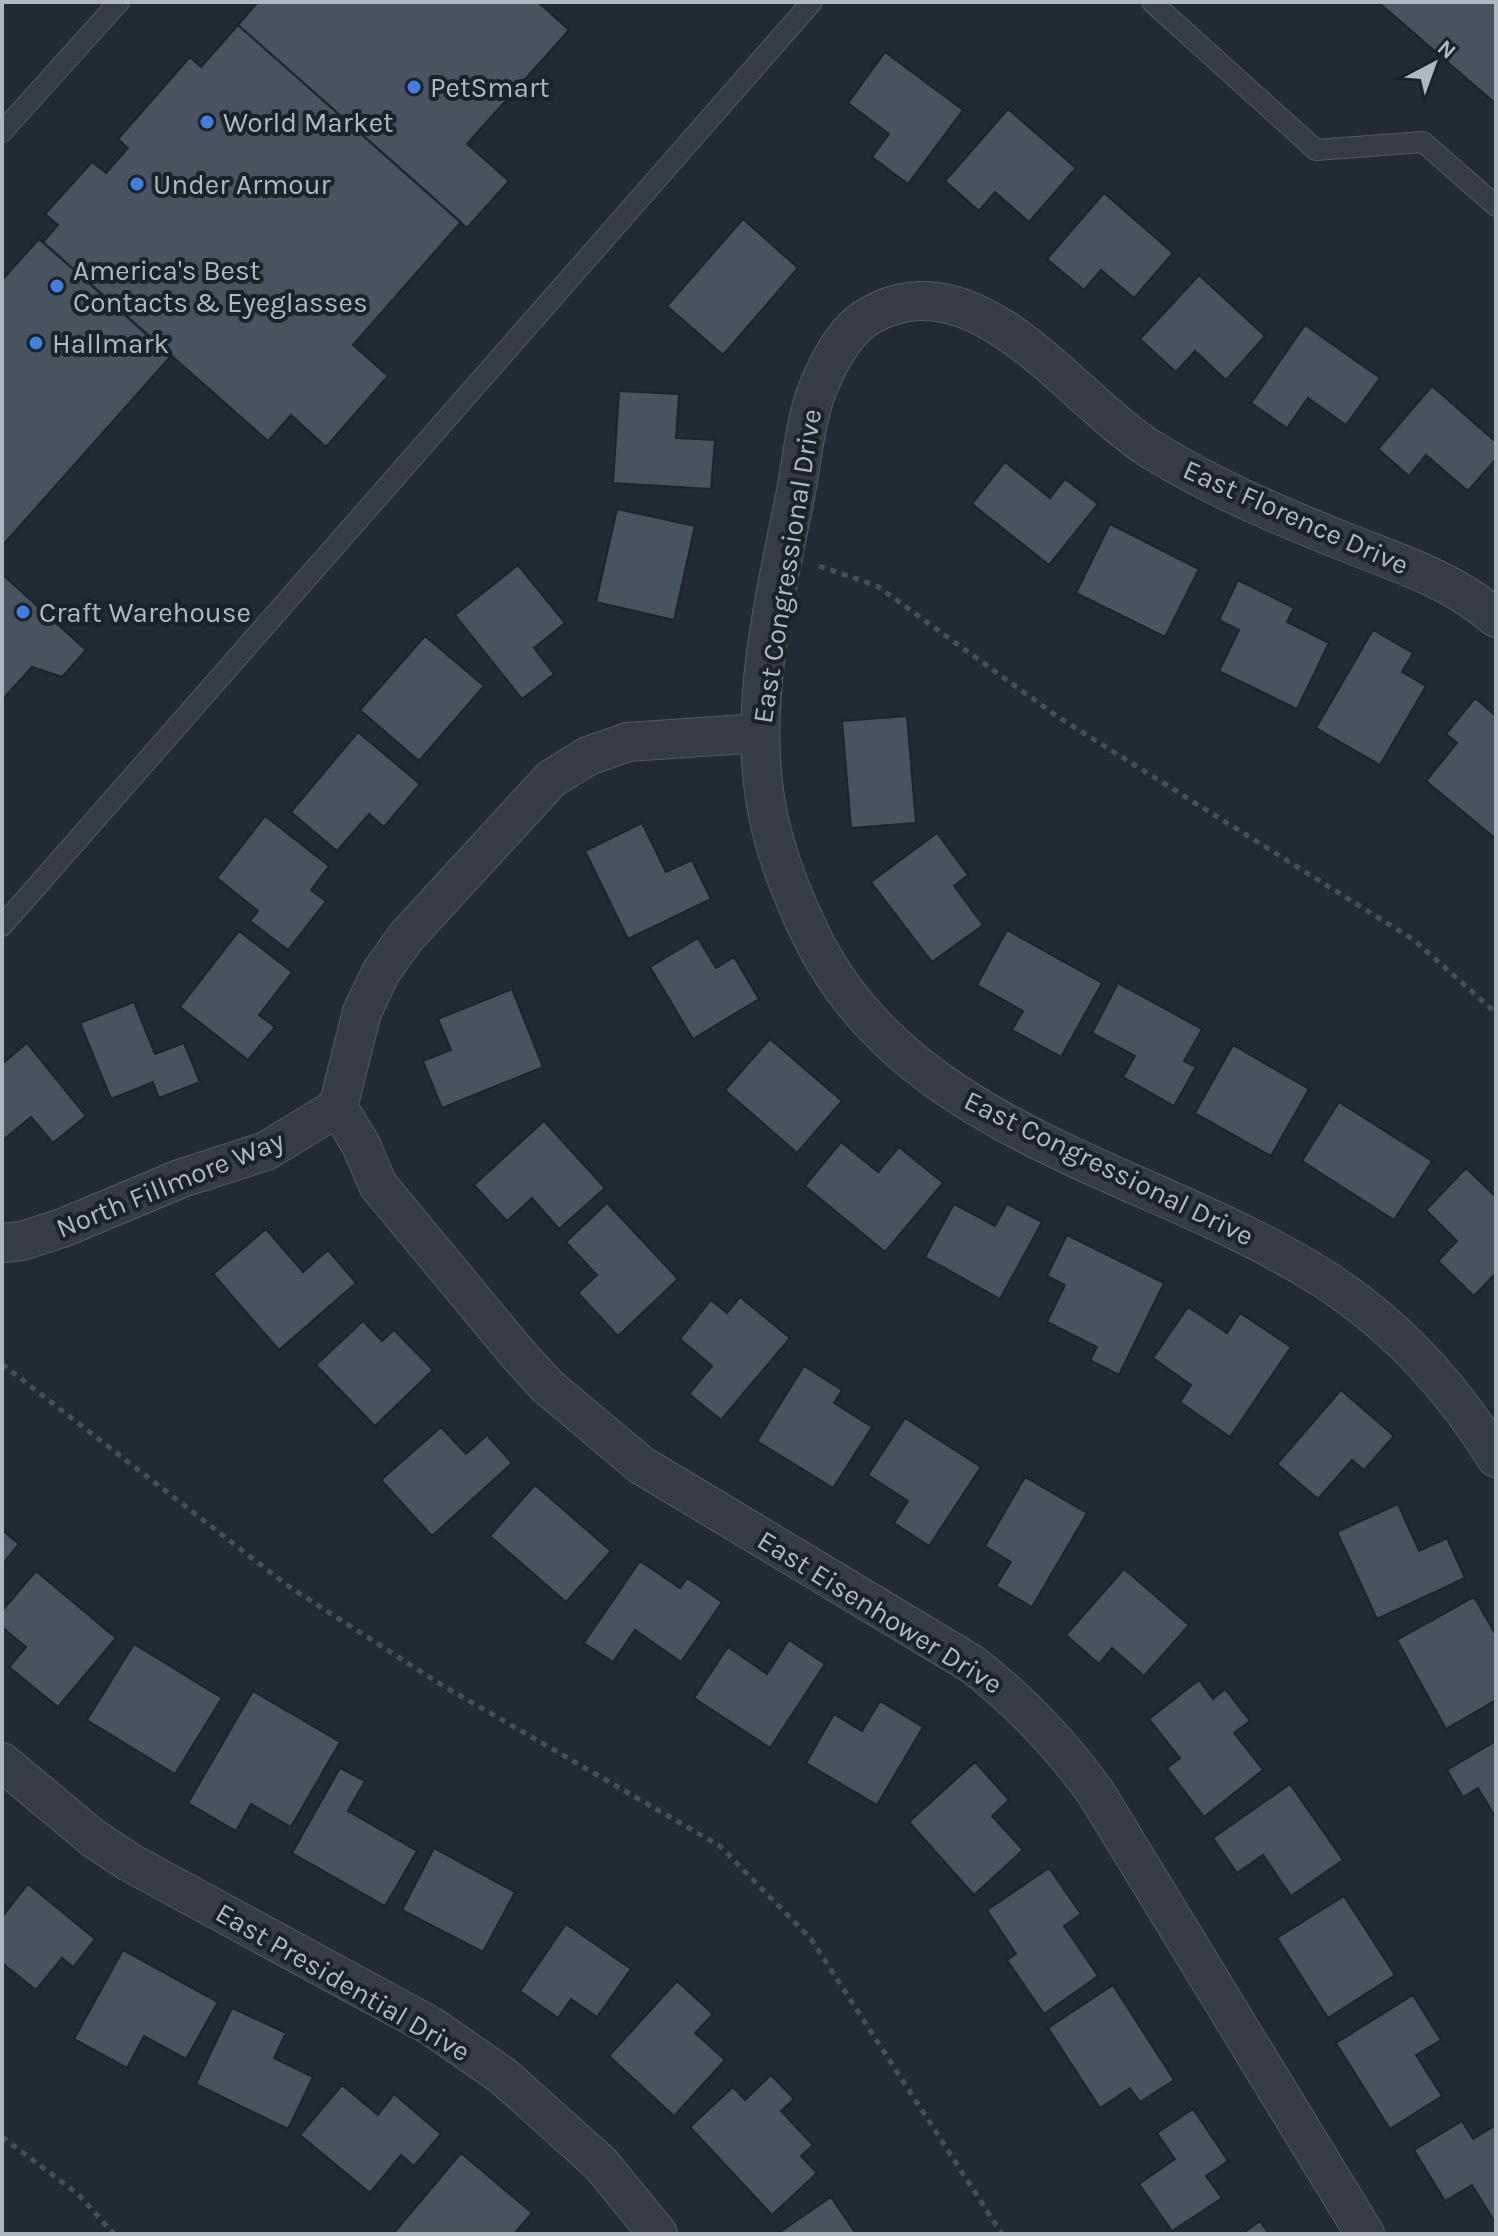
<svg xmlns="http://www.w3.org/2000/svg" width="1498" height="2236" viewBox="0 0 1498 2236" font-family="Karla,sans-serif">
	<style>
		.building { fill: #47535f; stroke: #1c242c; stroke-width: 2 }
		.lines { fill: none; stroke-linecap: round; stroke-linejoin: round }
		.service-casing { stroke: #525b64; stroke-width: 22 }
		.minor-casing { stroke: #525b64; stroke-width: 40 }
		.path { stroke: #405354; stroke-width: 5; stroke-dasharray: 6 6; stroke-linecap: butt }
		.service { stroke: #343d46; stroke-width: 20 }
		.minor { stroke: #343d46; stroke-width: 38 }
		.shop-dot { fill: #3f7fe0; stroke: #1a222a; stroke-width: 3 }
		.labels { text-anchor: middle; dominant-baseline: central; stroke-width: 8; stroke-linejoin: round; paint-order: stroke }
		.poi-label { font-size: 28px; fill: #aeb8c3; stroke: #1a222a; text-anchor: start }
		.street-label { font-size: 28px; fill: #aeb8c3; stroke: #1a222a }
	</style>
	<rect width="100%" height="100%" fill="#212b35"/>
	<!-- building -->
	<path class="building" d="M258,2h280l31,28 -102,114 42,37 -42,47 -229,-203z
		M1378,2h118v102z
		M238,25l223,197 -108,123 35,31 -62,71 -35,-32 -23,26 -225,-199 15,-17 -13,-11 47,-52 14,11 22,-25 -10,-9 72,-82 11,10z
		M885,52l78,58 -55,74 -36,-27 17,-23 -41,-31z
		M1008,109l68,59 -47,54 -34,-30 -16,19 -34,-30z
		M1104,193l69,60 -39,45 -33,-28 -17,20 -37,-31z
		M743,219l55,49 -75,87 -56,-49z
		M39,239l132,117 -169,190v-266z
		M1199,275l66,61 -39,44 -31,-29 -19,21 -36,-33z
		M1305,325l75,53 -34,47 -38,-27 -21,30 -36,-25z
		M1432,386l64,56v17l-28,32 -42,-36 -17,21 -31,-27z
		M619,391l60,3 -3,44 39,2 -4,49 -98,-6z
		M1005,462l45,36 15,-19 33,25 -49,61 -77,-61z
		M617,509l78,17 -21,94 -78,-18z
		M1110,524l89,45 -34,68 -89,-44z
		M518,565l47,58 -31,25 20,26 -32,25 -67,-84z
		M2,574l84,76 -24,27 -30,-10 -30,33z
		M1238,580l56,28 -7,14 42,21 -32,66 -78,-38 20,-41 -20,-10z
		M1373,630l40,23 -11,19 24,14 -46,79 -64,-37z
		M425,636l59,50 -65,75 -59,-51z
		M1475,698l21,18v123l-70,-58 31,-38 -11,-9z
		M907,716l9,107 -65,5 -9,-107z
		M358,732l62,52 -36,43 -15,-13 -32,37 -46,-39z
		M265,816l64,50 -18,24 15,11 -38,49 -38,-29 8,-10 -41,-33z
		M642,823l24,49 26,-12 19,39 -83,40 -43,-88z
		M937,833l31,42 -14,11 29,39 -51,37 -61,-80z
		M1007,930l95,53 -41,74 -49,-27 11,-19 -46,-26z
		M239,931l53,41 -33,43 16,12 -27,33 -68,-53z
		M698,938l18,30 18,-11 25,42 -66,40 -43,-72z
		M1118,983l84,46 -18,32 12,6 -22,39 -51,-29 12,-21 -43,-23z
		M512,989l31,78 -101,41 -19,-47 28,-11 -13,-31z
		M134,1002l21,52 29,-11 16,39 -41,16 -6,-16 -42,17 -31,-76z
		M770,1039l72,62 -45,52 -72,-63z
		M27,1043l59,73 -33,27 -22,-26 -29,24v-77z
		M1233,1045l76,44 -38,67 -76,-43z
		M1339,1102l93,59 -38,59 -92,-59z
		M544,1121l61,67 -46,41 -27,-31 -25,23 -33,-36z
		M841,1142l37,30 21,-25 44,36 -58,69 -80,-66z
		M1466,1168l30,29v76l-22,23 -36,-35 19,-20 -31,-31z
		M607,1203l71,76 -60,57 -40,-43 19,-18 -31,-33z
		M954,1204l41,22 12,-22 35,18 -42,77 -75,-42z
		M266,1229l37,43 25,-22 28,33 -77,67 -66,-76z
		M1067,1235l97,48 -45,92 -29,-15 7,-13 -50,-25 18,-37 -18,-9z
		M740,1297l50,41 -69,82 -32,-26 23,-28 -32,-27 31,-39 16,13z
		M1188,1307l39,26 13,-20 51,34 -61,90 -50,-35 11,-17 -38,-27z
		M363,1321l19,20 12,-11 39,40 -58,56 -59,-61z
		M804,1366l38,24 -8,13 38,24 -39,61 -76,-47z
		M1341,1390l53,46 -30,34 -12,-10 -34,39 -41,-35z
		M905,1418l76,49 -52,79 -35,-23 14,-22 -40,-26z
		M441,1427l25,27 21,-19 25,28 -80,73 -51,-56z
		M1025,1477l62,36 -55,94 -36,-21 15,-24 -26,-16z
		M535,1485l76,66 -45,51 -76,-66z
		M1398,1504l21,47 28,-13 18,40 -88,41 -40,-87z
		M2,1530l17,14 -17,21z
		M640,1561l40,27 7,-10 35,24 -41,60 -46,-32 -22,32 -29,-19z
		M1124,1569l65,56 -45,51 -32,-28 -13,16 -33,-29z
		M36,1571l80,67 -58,69 -49,-40 17,-20 -24,-20v-16z
		M1474,1597l22,38v65l-50,29 -49,-89z
		M789,1640l36,24 -55,84 -76,-50 34,-51 39,27z
		M134,1644l88,54 -47,76 -88,-54z
		M1199,1680l14,19 12,-10 25,32 -16,12 29,37 -59,47 -37,-49 13,-10 -31,-39z
		M253,1691l87,51 -49,85 -40,-23 -15,27 -48,-28z
		M880,1701l43,26 -46,78 -71,-42 28,-49 28,17z
		M1496,1741v77l-18,-30 -15,9 -16,-27z
		M975,1762l34,38 -17,16 31,34 -49,45 -65,-73z
		M340,1768l25,13 -17,30 69,40 -32,55 -93,-53z
		M1290,1784l53,76 -52,36 -28,-41 -26,18 -24,-35z
		M434,1848l81,44 -32,60 -81,-42z
		M1049,1868l32,46 -17,12 34,50 -54,38 -37,-54 9,-6 -29,-44z
		M28,1884l67,55 -22,28 -11,-9 -26,32 -34,-27v-46z
		M1344,1896l51,79 -67,43 -51,-80z
		M566,1924l65,45 -34,48 -26,-18 -13,19 -38,-27z
		M123,1950l95,52 -32,57 -42,-23 -17,32 -53,-29z
		M677,1981l36,33 -18,19 30,27 -51,56 -65,-60z
		M1113,1985l61,95 -34,22 -10,-14 -30,20 -52,-80z
		M1413,1995l28,45 -25,15 26,41 -52,33 -54,-86z
		M232,2008l54,25 -12,25 39,19 -25,52 -92,-45z
		M771,2075l23,24 -13,12 32,34 -12,11 16,17 -45,42 -82,-88 43,-40 12,13z
		M342,2085l36,30 16,-21 47,40 -27,32 -13,-11 -31,38 -70,-58z
		M1193,2109l35,52 -22,15 16,22 -50,33 -33,-47 36,-25 -18,-26z
		M1462,2121l11,18 23,-14v99l-24,-39 -27,16 -31,-51z
		M461,2153l71,60 -18,21h-121z
		M831,2197l25,37h-79z
		M1260,2221l9,13h-27z"/>
	<g class="lines">
		<defs>
			<path id="service" d="M1152,2l164,148 107,-8 73,64
				M2,132l117,-130
				M2,926l810,-924"/>
			<path id="minor" d="M1496,618c-43,-38 -98,-55 -151,-76 -67,-27 -132,-54 -193,-92 -70,-44 -147,-153 -233,-149 -26,1 -54,13 -70,32 -14,17 -25,39 -33,60 -11,31 -14,67 -20,99 -19,95 -44,195 -33,291 6,57 27,110 52,160 98,190 334,227 501,331 75,46 134,110 180,184
				M338,1107l23,38 17,40 139,168 30,33 94,79 331,199c49,38 88,79 124,129l269,441
				M2,1243l20,-2 43,-14 117,-49 84,-27 72,-44 24,-95 19,-40 25,-35 145,-158 37,-23 40,-14 131,-9
				M2,1762l91,76 36,24 302,164 72,50 98,88 57,70"/>
		</defs>
		<!-- service casing -->
		<use href="#service" class="service-casing"/>
		<!-- minor casing -->
		<use href="#minor" class="minor-casing"/>
		<!-- path -->
		<path class="path" d="M819,566l58,20 181,131 356,223 82,73
			M2,1364l286,222 157,101 275,159 91,93 191,295
			M2,2137l76,57 36,40"/>
		<!-- service -->
		<use href="#service" class="service"/>
		<!-- minor -->
		<use href="#minor" class="minor"/>
	</g>
	<!-- markers -->
	<g class="shop-dot">
		<circle cx="414" cy="87" r="8"/>
		<circle cx="207" cy="122" r="8"/>
		<circle cx="137" cy="184" r="8"/>
		<circle cx="57" cy="286" r="8"/>
		<circle cx="36" cy="343" r="8"/>
		<circle cx="23" cy="612" r="8"/>
	</g>
	<g class="labels">
		<!-- poi labels -->
		<g class="poi-label">
			<text x="430" y="87">PetSmart</text>
			<text x="223" y="122">World Market</text>
			<text x="153" y="184">Under Armour</text>
			<text x="73" y="270">America's Best<tspan x="73" dy="32">Contacts &amp; Eyeglasses</tspan></text>
			<text x="52" y="343">Hallmark</text>
			<text x="39" y="612">Craft Warehouse</text>
		</g>
		<!-- street labels -->
		<g class="street-label">
			<text transform="translate(1296 517) rotate(24)">East Florence Drive</text>
			<text transform="translate(787 566) rotate(-81)">East Congressional Drive</text>
			<text transform="translate(1109 1168) rotate(26)">East Congressional Drive</text>
			<text transform="translate(170 1184) rotate(-22)">North Fillmore Way</text>
			<text transform="translate(880 1612) rotate(32)">East Eisenhower Drive</text>
			<text transform="translate(343 1982) rotate(30)">East Presidential Drive</text>
		</g>
	</g>
	<!-- border -->
	<rect width="1498" height="2236" fill="none" stroke="#aeb8c3" stroke-width="8"/>
	<!-- north arrow -->
	<g transform="translate(1434 64) rotate(41)" stroke="#1a222a" stroke-width="6" paint-order="stroke">
	<path d="M0-6L14 30L0 20L-14 30Z" fill="#aeb8c3"/>
	<text y="-12" font-size="22" font-weight="bold" text-anchor="middle" fill="#aeb8c3">N</text>
	</g>
</svg>
